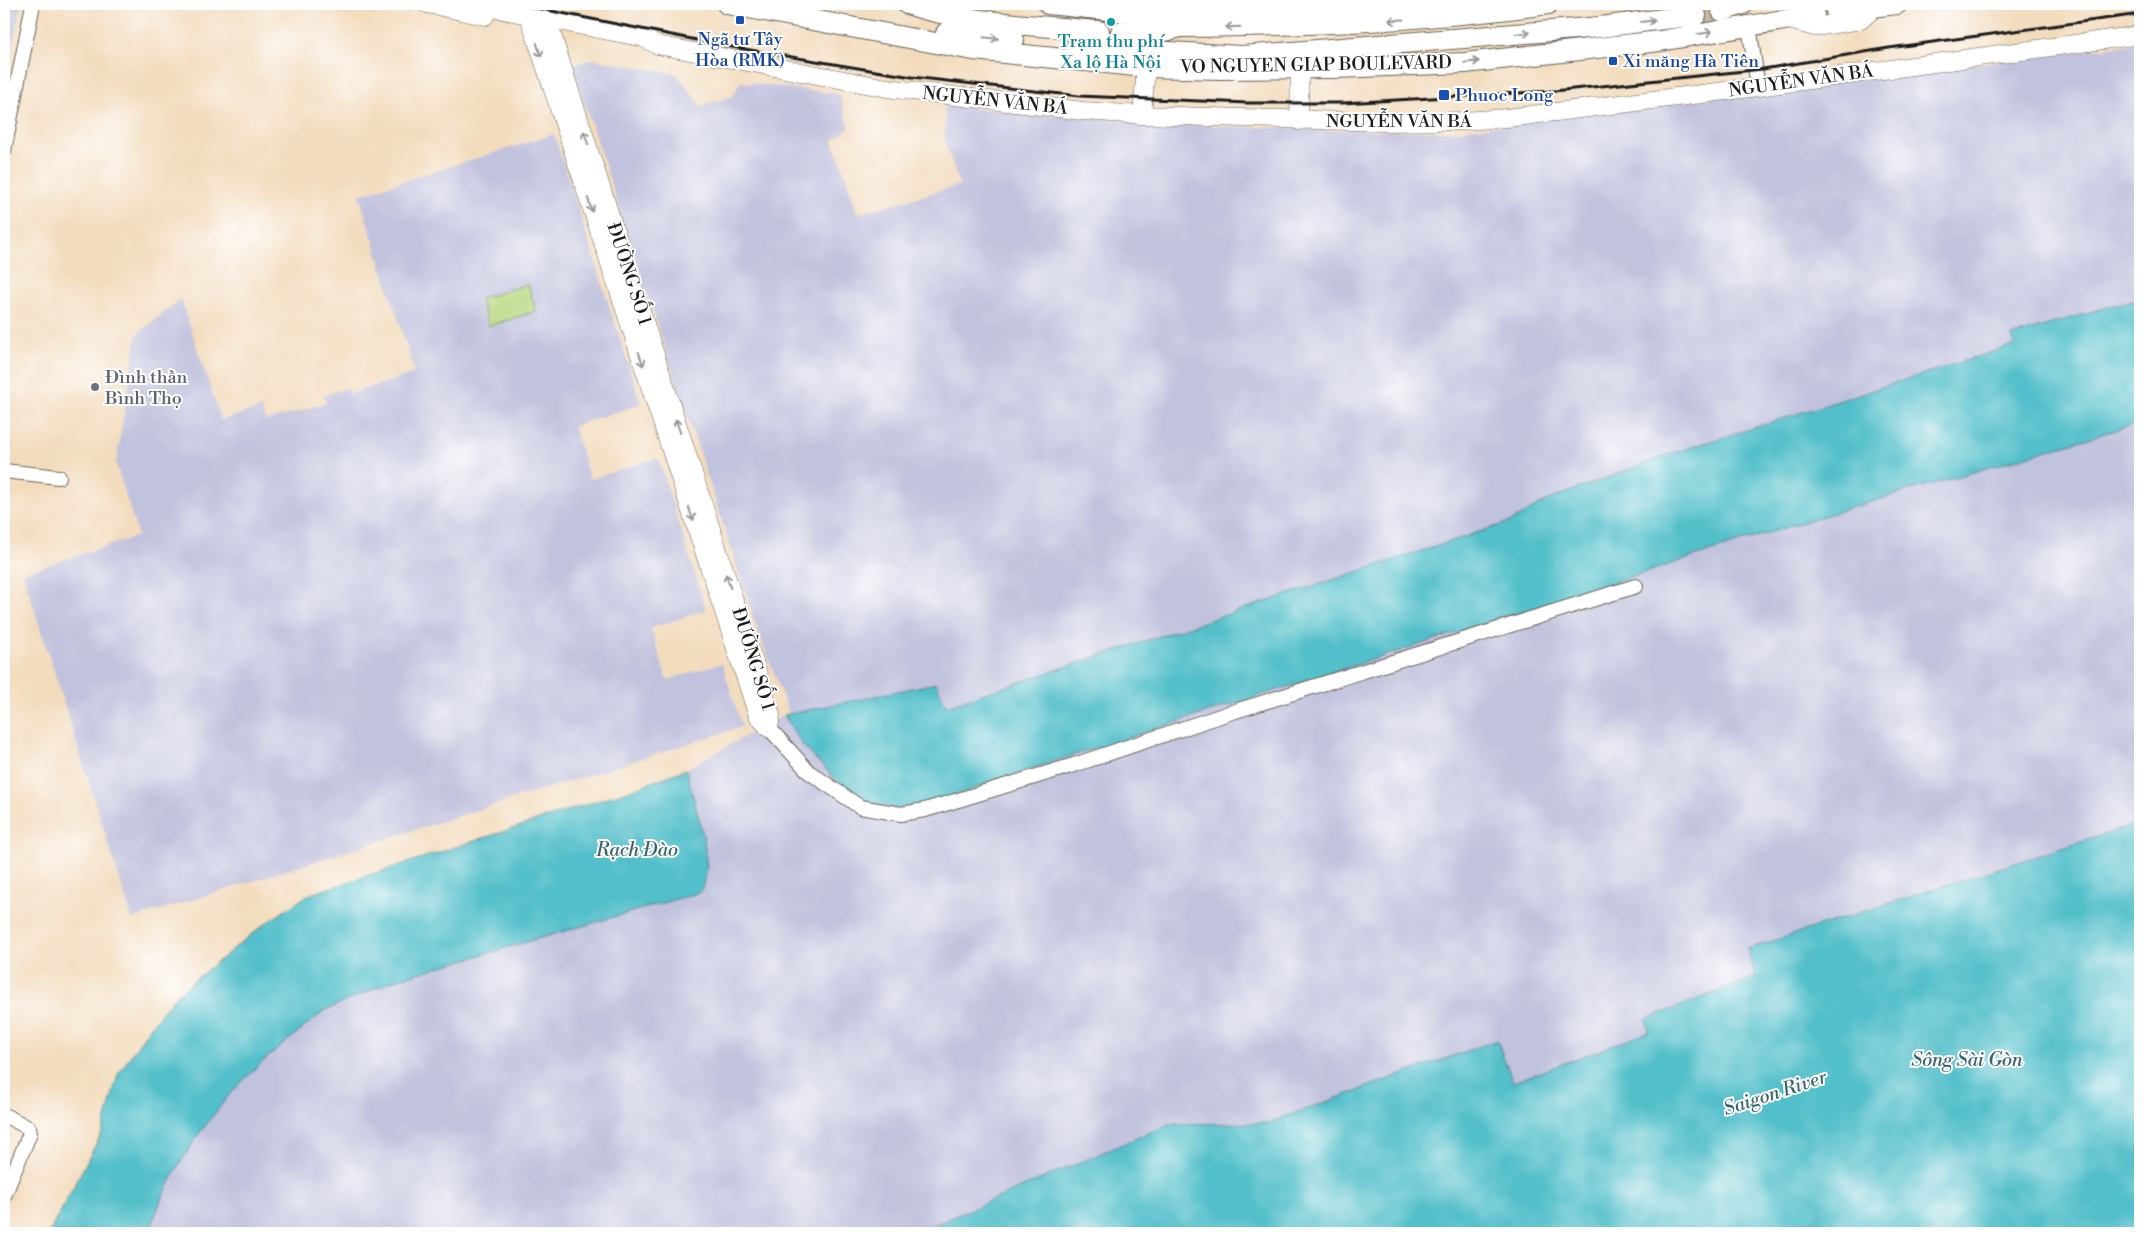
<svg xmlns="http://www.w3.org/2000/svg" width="2144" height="1237" viewBox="0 0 2144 1237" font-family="'Libre Bodoni',serif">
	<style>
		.industrial { fill: #c1c2dd }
		.green { fill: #b7d87f; stroke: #6a7a4e }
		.water { fill: #52bfca; stroke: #376e73 }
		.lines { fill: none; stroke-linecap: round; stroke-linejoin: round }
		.highway-tunnel { stroke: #c8b69d; stroke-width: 20; stroke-dasharray: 20 10; stroke-linecap: butt }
		.minor-casing { stroke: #675f54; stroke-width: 16 }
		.major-casing { stroke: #675f54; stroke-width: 19 }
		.highway-casing { stroke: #675f54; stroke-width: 22 }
		.minor { stroke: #fff; stroke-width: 14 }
		.major { stroke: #fff; stroke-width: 18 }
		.highway { stroke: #fff; stroke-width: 20 }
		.rail { stroke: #1c1c1c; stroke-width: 3 }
		.oneway { stroke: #999 }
		.transit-dot { fill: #1a4fb4; stroke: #fff; stroke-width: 2 }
		.culture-dot { fill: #0f9aa8; stroke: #fff; stroke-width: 2 }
		.worship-dot { fill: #6b7280; stroke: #fff; stroke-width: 2 }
		.labels { text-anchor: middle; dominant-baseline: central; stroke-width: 4; stroke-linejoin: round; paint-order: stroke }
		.transit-label { font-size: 18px; fill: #164399; stroke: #fff; text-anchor: start }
		.culture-label { font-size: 18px; fill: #0d838f; stroke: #fff }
		.street-label { font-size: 18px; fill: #1c1c1c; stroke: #fff }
		.worship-label { font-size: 18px; fill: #5b616d; stroke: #fff; text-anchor: start }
		.water-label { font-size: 19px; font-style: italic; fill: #34656a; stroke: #fff }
	</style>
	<rect width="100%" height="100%" fill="#fff"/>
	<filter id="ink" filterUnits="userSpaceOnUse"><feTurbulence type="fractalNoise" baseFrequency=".02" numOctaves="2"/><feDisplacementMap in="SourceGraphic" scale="10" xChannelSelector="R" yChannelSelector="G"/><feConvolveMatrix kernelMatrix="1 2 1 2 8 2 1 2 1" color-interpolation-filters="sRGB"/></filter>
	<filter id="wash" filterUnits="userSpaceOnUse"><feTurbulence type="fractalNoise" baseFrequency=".0096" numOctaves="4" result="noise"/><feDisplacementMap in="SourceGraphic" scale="20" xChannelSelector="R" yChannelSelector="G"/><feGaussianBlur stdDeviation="1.12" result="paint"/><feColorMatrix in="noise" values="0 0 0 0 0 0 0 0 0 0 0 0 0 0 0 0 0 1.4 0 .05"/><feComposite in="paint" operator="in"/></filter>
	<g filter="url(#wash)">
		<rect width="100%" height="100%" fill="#f3dcbd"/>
		<!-- industrial -->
		<path class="industrial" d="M4,4h17l-17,84z
			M2140,43v257l-23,4 -104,32 2,9 -345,109 -101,38 -21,8 -38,22 -565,184 -10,-23 -146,31 -33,-89 -184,-560 20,-6 85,15 24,32 32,-10 7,-14 99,12 11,34 -17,12 25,74 102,-29 -15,-43v-36l203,17 182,7 124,1z
			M554,134l87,270 -68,22 17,53 68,-21 48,152 -55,18 16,52 55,-17 20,64 -610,192 -109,-346 115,-37 -22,-73 21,-129 44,-35 40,121 40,-12 5,13 60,-18 -2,-8 23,-7 3,6 65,-21 -56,-178z
			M2140,423v400l-393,126 9,28 -110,41 4,14 -137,50 -16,-42 -229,83 -99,1 -253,109h-767l12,-33 18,-35 19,-30 31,-40 33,-33 62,-51 380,-172 -18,-70 98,-54 19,31 120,60 120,-41 760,-243z"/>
		<!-- green -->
		<path class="green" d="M528,284l8,27 -47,15 -9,-27z"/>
		<!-- water -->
		<path class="water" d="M2140,300v123l-337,99 -760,243 -120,41 -28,3 -40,-10 -52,-53 -19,-31 152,-32 10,23 564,-184 38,-22 21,-8 101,-38 345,-109 -3,-9 105,-32z
			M686,769l18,70 3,30 -6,23 -307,88 -70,31 -62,51 -33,33 -31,40 -19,30 -18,35 -12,33h-100l53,-100 16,-59 33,-48 25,-31 87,-70 45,-30 323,-105z
			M2140,823v410h-1224l253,-109 99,-1 229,-83 16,42 136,-50 -3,-13 110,-42 -9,-28z"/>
	</g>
	<g filter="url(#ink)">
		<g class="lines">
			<!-- highway-tunnel -->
			<path class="highway-tunnel" d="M1696,15l26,-4"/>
			<defs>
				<path id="minor" d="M1749,26l9,61
					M4,151l29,-147
					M4,471l55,6
					M769,728l40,44 51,35 41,7 24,-4 149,-45 152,-51 410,-128
					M4,1115l25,13 1,5 -26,63"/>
				<path id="major" d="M427,4l58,12
					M472,4l172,34 13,7 230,43 196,23 59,4 242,7 79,-1 44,-3 251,-31 382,-52
					M545,4l5,25 221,686 -2,13
					M526,7l232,709 11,12
					M1789,20l26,7 46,-7 16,-15
					M1142,115l4,-48
					M1299,121l1,-66"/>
				<path id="highway" d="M727,4l246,46 173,17 74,2 116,-1 129,-5 195,-22 154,-26
					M907,4c61,20 128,21 192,27
					M1048,4l110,11 21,-6 83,2 150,-7
					M1722,11l21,-7
					M1836,11l61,-7
					M1121,32l36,1 23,-6c123,-1 246,-6 368,-23
					M946,33l68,7
					M1076,47l166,9 358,-29 96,-12"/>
			</defs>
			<!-- minor casing -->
			<use href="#minor" class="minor-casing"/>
			<!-- major casing -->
			<use href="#major" class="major-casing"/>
			<!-- highway casing -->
			<use href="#highway" class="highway-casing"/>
			<!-- minor -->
			<use href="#minor" class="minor"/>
			<!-- major -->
			<use href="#major" class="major"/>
			<!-- highway -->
			<use href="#highway" class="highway"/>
			<!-- rail -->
			<path class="rail" d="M516,4l216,43 180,30 167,19 169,7h95l211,-12 209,-22 126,-21 251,-34"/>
		</g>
		<!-- one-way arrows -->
		<defs><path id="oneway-shaft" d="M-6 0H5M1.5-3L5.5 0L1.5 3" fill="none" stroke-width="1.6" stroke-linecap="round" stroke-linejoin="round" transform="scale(1.25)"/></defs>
		<g class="oneway">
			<use href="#oneway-shaft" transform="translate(1396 20) rotate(177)"/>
			<use href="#oneway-shaft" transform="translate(1648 21) rotate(-7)"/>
			<use href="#oneway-shaft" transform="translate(1233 27) rotate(178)"/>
			<use href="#oneway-shaft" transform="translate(1523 33) rotate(-5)"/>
			<use href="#oneway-shaft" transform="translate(1705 33) rotate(-10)"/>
			<use href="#oneway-shaft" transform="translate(991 38) rotate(6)"/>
			<use href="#oneway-shaft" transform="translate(539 50) rotate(72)"/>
			<use href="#oneway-shaft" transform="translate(1472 62) rotate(-6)"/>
			<use href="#oneway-shaft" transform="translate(586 138) rotate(-108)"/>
			<use href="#oneway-shaft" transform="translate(590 205) rotate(72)"/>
			<use href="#oneway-shaft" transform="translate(641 359) rotate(72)"/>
			<use href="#oneway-shaft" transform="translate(678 426) rotate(-108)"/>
			<use href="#oneway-shaft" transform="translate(691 514) rotate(72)"/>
			<use href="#oneway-shaft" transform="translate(728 581) rotate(-108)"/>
		</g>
	</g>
	<!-- markers -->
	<g class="transit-dot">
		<rect x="735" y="15" width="10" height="10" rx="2.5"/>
		<rect x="1608" y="56" width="10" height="10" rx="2.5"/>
		<rect x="1438" y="89" width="12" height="12" rx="2.5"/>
	</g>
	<circle class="culture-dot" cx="1111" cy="22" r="5"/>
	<circle class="worship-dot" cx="95" cy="387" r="5"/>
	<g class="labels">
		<!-- transit labels -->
		<g class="transit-label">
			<text x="740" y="39" text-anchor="middle">Ngã tư Tây<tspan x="740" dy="21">Hòa (RMK)</tspan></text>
			<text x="1623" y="61">Xi măng Hà Tiên</text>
			<text x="1455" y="95">Phuoc Long</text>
		</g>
		<!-- culture labels -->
		<g class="culture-label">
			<text x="1111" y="41">Trạm thu phí<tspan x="1111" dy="21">Xa lộ Hà Nội</tspan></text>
		</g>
		<!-- street labels -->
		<g class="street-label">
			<text transform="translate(1316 65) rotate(-1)">VO NGUYEN GIAP BOULEVARD</text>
			<text transform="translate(1801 81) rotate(-8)">NGUYỄN VĂN BÁ</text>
			<text transform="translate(995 101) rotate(6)">NGUYỄN VĂN BÁ</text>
			<text x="1399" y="121">NGUYỄN VĂN BÁ</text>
			<text transform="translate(629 274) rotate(72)">ĐƯỜNG SỐ 1</text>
			<text transform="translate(753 659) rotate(73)">ĐƯỜNG SỐ 1</text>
		</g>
		<!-- worship labels -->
		<g class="worship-label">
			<text x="105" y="377">Đình thần<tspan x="105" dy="21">Bình Thọ</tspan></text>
		</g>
		<!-- water labels -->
		<g class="water-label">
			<text x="637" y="850">Rạch Đào</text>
			<text x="1967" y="1060">Sông Sài Gòn</text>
			<text transform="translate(1775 1093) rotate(-18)">Saigon River</text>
		</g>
	</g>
	<!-- margin -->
	<rect width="2144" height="1237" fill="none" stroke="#fff" stroke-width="20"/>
</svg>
